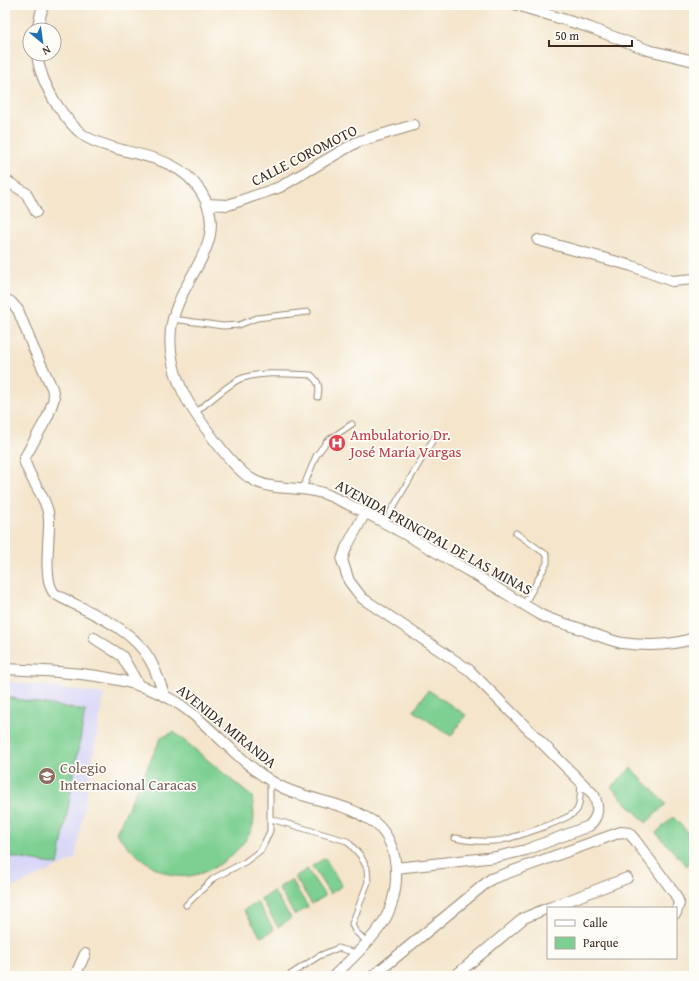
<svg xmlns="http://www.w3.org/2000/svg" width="699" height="981" viewBox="0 0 699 981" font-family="'Gentium Book Plus',serif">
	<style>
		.built { fill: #d9d7f7 }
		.green { fill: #7ed092; stroke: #5c7d58 }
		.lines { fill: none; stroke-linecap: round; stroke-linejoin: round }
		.lane-casing { stroke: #988874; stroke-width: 7 }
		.street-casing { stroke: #988874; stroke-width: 12 }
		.lane { stroke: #fff; stroke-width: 5 }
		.street { stroke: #fff; stroke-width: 10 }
		.labels { text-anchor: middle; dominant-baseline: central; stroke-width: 3.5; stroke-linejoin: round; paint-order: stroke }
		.street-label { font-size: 15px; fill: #3b2a1e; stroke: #fdfcf7 }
		.health-label { font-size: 15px; fill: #be3a42; stroke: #fdfcf7; text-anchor: start }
		.education-label { font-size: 15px; fill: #785e54; stroke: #fdfcf7; text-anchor: start }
	</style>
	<rect width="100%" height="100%" fill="#fdfcf7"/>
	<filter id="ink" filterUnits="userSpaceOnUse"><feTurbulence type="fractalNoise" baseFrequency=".025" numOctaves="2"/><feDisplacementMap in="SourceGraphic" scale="8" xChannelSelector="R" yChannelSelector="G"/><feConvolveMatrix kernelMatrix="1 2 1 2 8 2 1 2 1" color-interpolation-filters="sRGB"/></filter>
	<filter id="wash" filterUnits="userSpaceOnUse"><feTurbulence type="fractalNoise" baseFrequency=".012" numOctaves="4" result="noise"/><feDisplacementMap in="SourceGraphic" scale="16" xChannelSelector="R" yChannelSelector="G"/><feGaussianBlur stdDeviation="0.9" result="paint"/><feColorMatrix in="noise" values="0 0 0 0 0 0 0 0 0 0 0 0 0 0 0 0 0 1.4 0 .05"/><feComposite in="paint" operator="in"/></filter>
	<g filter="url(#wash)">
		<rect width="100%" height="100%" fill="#f4e5cb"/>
		<!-- built -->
		<path class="built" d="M5,681l99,13 -29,165 -70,32z"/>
		<!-- green -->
		<path class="green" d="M428,690l38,25 -15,21 -37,-25z
			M5,697l80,14 -27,154 -53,-9z
			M174,732l78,65c1,8 3,20 1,28 -8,28 -54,61 -85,49 -20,-8 -39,-24 -52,-41l45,-95z
			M631,768l35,36 -20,19 -35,-36z
			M673,817l21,22v20l-7,7 -31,-33z
			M325,858l17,28 -12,8 -18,-28z
			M307,869l18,27 -13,8 -17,-27z
			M291,880l17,27 -13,8 -17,-27z
			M273,891l18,27 -13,9 -17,-28z
			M257,902l17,28 -13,7 -17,-27z"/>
	</g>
	<g filter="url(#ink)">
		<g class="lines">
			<defs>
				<path id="lane" d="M173,319l50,7 16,-1 18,-7 51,-6
					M195,413c11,-9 34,-29 45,-34 21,-8 49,-5 71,-4 8,7 9,12 7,22
					M303,488l13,-32 11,-15 25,-17
					M384,523l50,-85
					M516,533l31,22v8l-22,40
					M271,819l76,22 13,14 7,13 1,14 -16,42 3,7 12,11
					M455,838c13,3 26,4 40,3 13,-1 75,-21 82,-31 4,-7 3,-20 4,-27
					M186,905l28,-27 31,-16 16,-12 9,-19v-50
					M288,976l31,-20 19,-8 18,5"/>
				<path id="street" d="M517,5l71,22 60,23 46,11
					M37,30l6,-25
					M37,54c2,18 9,32 18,48 8,12 19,27 31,35 38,21 89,13 115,55 29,46 -13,78 -26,120 -9,26 -4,55 8,80 10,21 48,74 67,86 21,15 55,6 80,18 49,21 95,50 142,77 24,14 47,29 71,43 11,5 23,8 35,12 14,5 29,12 44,15 23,3 50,3 72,-5
					M5,180l21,13 10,19
					M207,204l21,1 52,-18 77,-45 57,-17
					M538,240l94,26 40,15 22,-2
					M5,299l6,3 7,8 14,35 20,43 2,10 -6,18 -24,43c5,21 24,39 25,60 1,18 -7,63 6,75 32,18 76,32 95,66 6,11 10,23 14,34
					M365,513l-19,35 -4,12 7,21 13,17 107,72 125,125c5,13 5,21 -5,31l-63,24 -30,7 -100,11
					M94,638l28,18 17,30
					M5,669c60,3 136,3 185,43 29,23 53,53 86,72 23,14 58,17 82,29 5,3 11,6 16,9 30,24 27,77 6,105 -13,18 -30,33 -46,49
					M549,908l78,-30
					M75,976l10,-22
					M373,976l118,-97 130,-47 8,1 6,7 40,54 4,9 -3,10
					M455,976l69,-58 24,-10"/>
			</defs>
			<!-- lane casing -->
			<use href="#lane" class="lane-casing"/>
			<!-- street casing -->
			<use href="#street" class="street-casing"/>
			<!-- lane -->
			<use href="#lane" class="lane"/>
			<!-- street -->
			<use href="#street" class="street"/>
		</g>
	</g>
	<!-- icons -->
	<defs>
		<symbol id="hospital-disc" viewBox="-11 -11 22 22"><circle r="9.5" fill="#e0444e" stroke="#fdfcf7"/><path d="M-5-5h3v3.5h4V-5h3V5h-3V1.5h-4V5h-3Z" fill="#fff"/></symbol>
		<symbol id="school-disc" viewBox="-11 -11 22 22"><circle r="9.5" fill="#8d6e63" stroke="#fdfcf7"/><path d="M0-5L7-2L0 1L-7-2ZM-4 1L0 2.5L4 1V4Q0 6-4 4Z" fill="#fff"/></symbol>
	</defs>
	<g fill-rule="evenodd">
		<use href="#hospital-disc" x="327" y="433" width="20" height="20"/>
		<use href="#school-disc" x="37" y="766" width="20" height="20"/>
	</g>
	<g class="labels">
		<!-- street labels -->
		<g class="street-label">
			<text transform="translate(304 155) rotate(-27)">CALLE COROMOTO</text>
			<text transform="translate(434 537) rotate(29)">AVENIDA PRINCIPAL DE LAS MINAS</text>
			<text transform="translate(227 726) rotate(39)">AVENIDA MIRANDA</text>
		</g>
		<!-- health labels -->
		<g class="health-label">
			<text x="350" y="434">Ambulatorio Dr.<tspan x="350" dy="17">José María Vargas</tspan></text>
		</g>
		<!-- education labels -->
		<g class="education-label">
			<text x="60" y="767">Colegio<tspan x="60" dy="17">Internacional Caracas</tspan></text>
		</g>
	</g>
	<!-- margin -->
	<rect width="699" height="981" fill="none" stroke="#fdfcf7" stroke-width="20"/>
	<!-- legend -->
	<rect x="547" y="907" width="130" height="52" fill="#fdfcf7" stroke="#afa8a0"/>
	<rect x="555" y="920" width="20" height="6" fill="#ffffff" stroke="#afa8a0"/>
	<text x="583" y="927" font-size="12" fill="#3b2a1e">Calle</text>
	<rect x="555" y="937" width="20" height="12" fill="#7ed092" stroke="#afa8a0"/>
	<text x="583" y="947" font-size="12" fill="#3b2a1e">Parque</text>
	<!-- north arrow -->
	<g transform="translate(42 42) rotate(151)"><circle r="19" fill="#fdfcf7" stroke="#afa8a0"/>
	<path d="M0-3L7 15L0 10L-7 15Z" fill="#1f6fb2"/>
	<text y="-6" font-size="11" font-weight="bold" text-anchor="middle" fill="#3b2a1e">N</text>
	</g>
	<!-- scale -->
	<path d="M549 40v6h83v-6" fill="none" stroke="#3b2a1e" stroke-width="2"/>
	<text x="555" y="40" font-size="12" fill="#3b2a1e" stroke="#fdfcf7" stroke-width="3" paint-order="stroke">50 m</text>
</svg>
